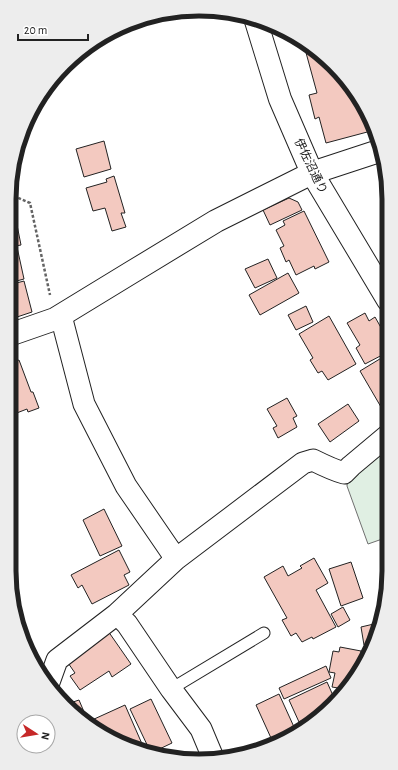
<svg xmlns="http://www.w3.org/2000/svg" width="398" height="770" viewBox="0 0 398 770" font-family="'Alegreya Sans','Noto Sans JP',sans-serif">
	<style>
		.green { fill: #e0efe3; stroke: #6f6f6f }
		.building { fill: #f3c9c0; stroke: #222 }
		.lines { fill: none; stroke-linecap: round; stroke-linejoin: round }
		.lane-casing { stroke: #222; stroke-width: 13 }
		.street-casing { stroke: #222; stroke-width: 23 }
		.secondary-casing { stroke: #222; stroke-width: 24 }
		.path { stroke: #646464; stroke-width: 2.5; stroke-dasharray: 3 2; stroke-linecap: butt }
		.lane { stroke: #fff; stroke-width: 11 }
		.street { stroke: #fff; stroke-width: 21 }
		.secondary { stroke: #fff; stroke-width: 22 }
		.labels { text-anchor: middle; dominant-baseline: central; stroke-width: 3; stroke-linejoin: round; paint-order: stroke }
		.street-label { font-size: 12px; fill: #222; stroke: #fff }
		.rim { fill: none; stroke: #222; stroke-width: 5 }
	</style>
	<rect width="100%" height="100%" fill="#fff"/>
	<!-- green -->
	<path class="green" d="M388,445v92l-20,7 -21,-58 1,-8z"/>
	<!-- building -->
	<path class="building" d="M311,47l13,9 33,37 14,38 -45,12 -7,-26 -4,2 -6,-24 8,-2 -12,-44z
		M104,141l7,28 -27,8 -8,-28z
		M114,176l11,37h-4l5,14 -14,4 -7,-23 -12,3 -7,-23 21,-6 -1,-3z
		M289,198l9,4 4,8 -32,15 -7,-15z
		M304,211l25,51 -14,7 -1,-3 -18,9 -7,-15 -3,2 -6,-14 4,-2 -8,-16 9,-5 -2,-4z
		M15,215l6,30 -12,2v-31z
		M17,247l7,32 -15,4v-34z
		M268,259l9,19 -22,10 -10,-19z
		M288,273l11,20 -39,22 -11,-20z
		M24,281l8,31 -21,7 -2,-6v-28z
		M306,306l7,16 -17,8 -8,-15z
		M365,313l4,8 6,-4 13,23v12l-23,12 -9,-16 4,-3 -13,-22z
		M329,316l27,48 -28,16 -6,-9 -4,2 -8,-13 3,-2 -14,-24z
		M10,350l4,11 -5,1v-11z
		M388,354v49l-7,4 -21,-36z
		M19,360l12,32h2l6,16 -11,4 -1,-3 -18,7v-52z
		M287,398l10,18 -4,2 4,9 -19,11 -5,-10 4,-2 -10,-17z
		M348,404l11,17 -29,21 -12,-18z
		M104,509l18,37 -22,10 -17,-36z
		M119,550l11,22 -6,3 5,10 -37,19 -10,-19 -4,3 -7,-13z
		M314,558l14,25 -12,7 20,37 -23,12 -1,-2 -10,5 -6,-9 -5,3 -9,-16 5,-2 -23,-41 19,-11 5,10 14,-8 -2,-2z
		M351,562l12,36 -22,8 -12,-37z
		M343,607l7,13 -12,7 -7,-13z
		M378,623l-6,20 -8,2 -3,-18z
		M108,631l23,33 -19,13 -3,-6 -29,19 -10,-14 5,-3 -9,-13z
		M340,647l21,4v2l3,1 -2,10 -18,25 -12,-2 3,-14 -6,-1 4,-21 6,1z
		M326,666l5,12 -47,21 -5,-11z
		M327,682l8,18 -11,14 -15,9 -2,-5 -8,4 -10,-22z
		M279,694l15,33 -23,11 -15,-33z
		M151,699l21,44 -21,10 -21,-44z
		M79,700l11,26 -23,-22z
		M125,705l21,48 -49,-22 -5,-11z
		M304,727l-26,16 -2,-4z"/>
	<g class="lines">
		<defs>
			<path id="lane" d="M171,689l93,-56"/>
			<path id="street" d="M61,316l23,88 42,82 50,73 -59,55 10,10 44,65 30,40 13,31
				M176,559l127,-96 10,-3c10,5 20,10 31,13l7,-7 37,-31
				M48,685l9,-25 60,-46"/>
			<path id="secondary" d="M256,21l24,78 32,74 76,127
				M9,335l46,-16 77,-47 84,-51 96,-48 67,-22"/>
		</defs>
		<!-- lane casing -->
		<use href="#lane" class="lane-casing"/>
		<!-- street casing -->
		<use href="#street" class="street-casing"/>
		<!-- secondary casing -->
		<use href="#secondary" class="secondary-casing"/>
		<!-- path -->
		<path class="path" d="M9,194l21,9 20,92"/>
		<!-- lane -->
		<use href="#lane" class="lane"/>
		<!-- street -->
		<use href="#street" class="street"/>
		<!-- secondary -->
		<use href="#secondary" class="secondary"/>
	</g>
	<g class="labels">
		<!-- street labels -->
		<g class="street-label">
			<text transform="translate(311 166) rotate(64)">伊佐沼通り</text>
		</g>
	</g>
	<!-- crop -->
	<path d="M0 0H398V770H0ZM199 16H199A183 183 0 0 1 382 199V571A183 183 0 0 1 199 754H199A183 183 0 0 1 16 571V199A183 183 0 0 1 199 16Z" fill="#ededed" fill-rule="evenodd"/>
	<path class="rim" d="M199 16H199A183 183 0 0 1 382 199V571A183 183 0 0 1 199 754H199A183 183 0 0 1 16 571V199A183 183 0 0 1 199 16Z"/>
	<!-- north arrow -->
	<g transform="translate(36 734) rotate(102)"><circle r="19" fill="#ffffff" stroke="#a7a7a7"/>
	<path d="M0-3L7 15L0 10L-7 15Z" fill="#c62828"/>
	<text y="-6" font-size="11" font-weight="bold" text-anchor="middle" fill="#222222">N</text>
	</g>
	<!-- scale -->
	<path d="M18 34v6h70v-6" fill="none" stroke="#222222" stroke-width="2"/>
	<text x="24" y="34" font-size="12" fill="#222222" stroke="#ffffff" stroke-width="3" paint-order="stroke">20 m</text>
</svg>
